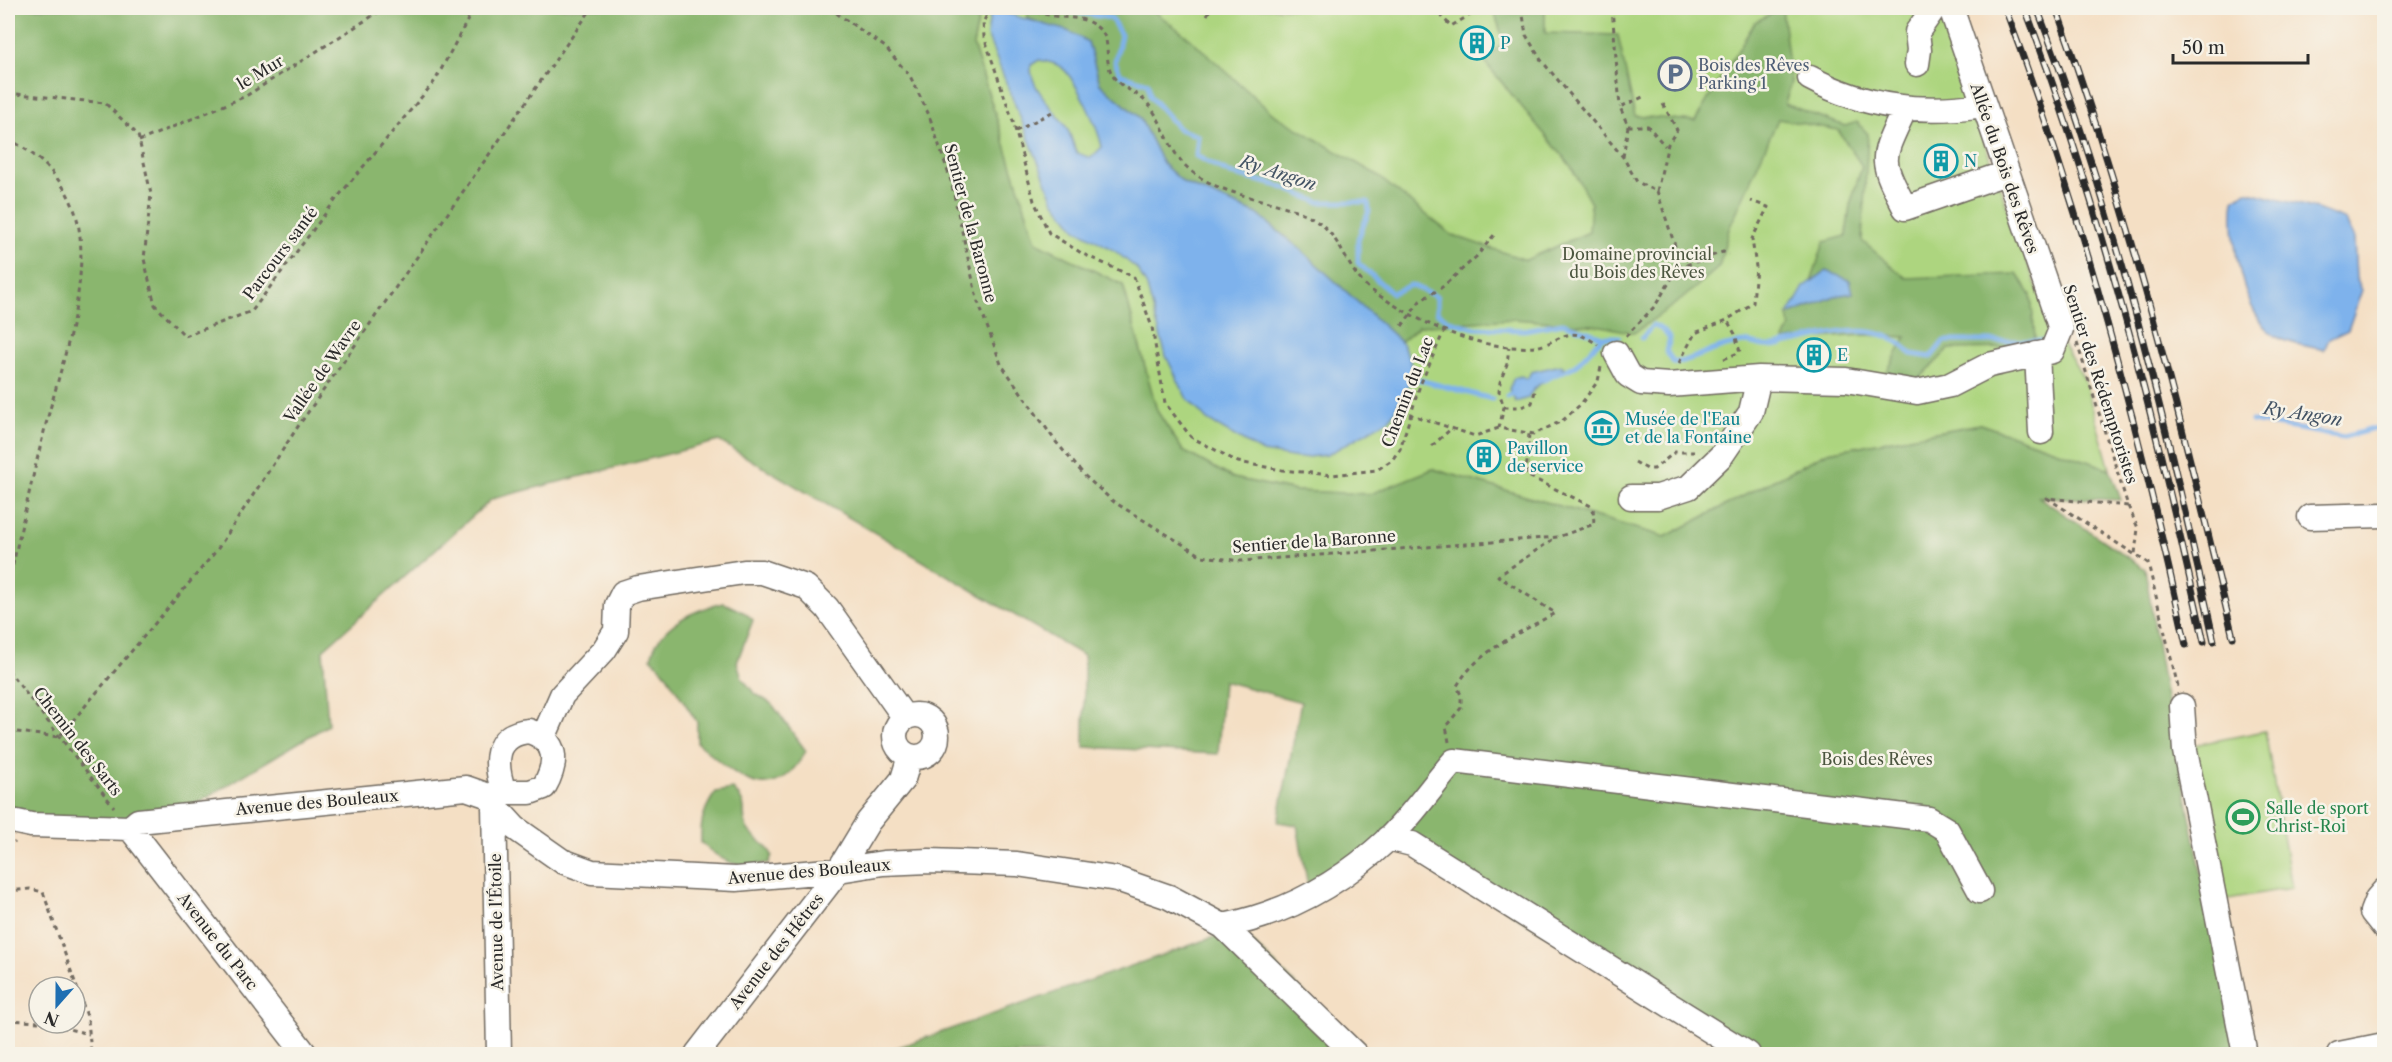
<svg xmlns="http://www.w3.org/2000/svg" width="2392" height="1062" viewBox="0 0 2392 1062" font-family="'Libre Caslon Text',serif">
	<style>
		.green { fill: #add57f; stroke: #6c8055; stroke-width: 1.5 }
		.forest { fill: #8ab66e; stroke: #5a704c; stroke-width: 1.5 }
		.water { fill: #7eb2ec; stroke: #546e8c; stroke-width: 1.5; fill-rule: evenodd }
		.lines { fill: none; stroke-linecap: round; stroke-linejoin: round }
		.stream { stroke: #7eb2ec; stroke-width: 5 }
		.minor-casing { stroke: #716a61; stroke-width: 27 }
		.path { stroke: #716a61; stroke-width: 3; stroke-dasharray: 4.5 4.5; stroke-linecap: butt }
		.minor { stroke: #fff; stroke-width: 24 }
		.rail-casing { stroke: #2b2b2b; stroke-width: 7 }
		.rail { stroke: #f7f3e8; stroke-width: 4.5; stroke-dasharray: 14; stroke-linecap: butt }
		.labels { text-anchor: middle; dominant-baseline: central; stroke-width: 5; stroke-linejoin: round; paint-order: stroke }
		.culture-label { font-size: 16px; fill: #0d838f; stroke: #f7f3e8; text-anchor: start }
		.service-label { font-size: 16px; fill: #4e5e75; stroke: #f7f3e8; text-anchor: start }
		.street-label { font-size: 16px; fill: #2b2b2b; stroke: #f7f3e8 }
		.park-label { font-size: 16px; fill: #4c5640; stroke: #f7f3e8 }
		.leisure-label { font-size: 16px; fill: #27864d; stroke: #f7f3e8; text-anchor: start }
		.water-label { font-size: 18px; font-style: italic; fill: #445465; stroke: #f7f3e8 }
	</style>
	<rect width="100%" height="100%" fill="#f7f3e8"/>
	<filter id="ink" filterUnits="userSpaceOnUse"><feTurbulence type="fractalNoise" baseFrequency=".0167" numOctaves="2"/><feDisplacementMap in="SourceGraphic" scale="12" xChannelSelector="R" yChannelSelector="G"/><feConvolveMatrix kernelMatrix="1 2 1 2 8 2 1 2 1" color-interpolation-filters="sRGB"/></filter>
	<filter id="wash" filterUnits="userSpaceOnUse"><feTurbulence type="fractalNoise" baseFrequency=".008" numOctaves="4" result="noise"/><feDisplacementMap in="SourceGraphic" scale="24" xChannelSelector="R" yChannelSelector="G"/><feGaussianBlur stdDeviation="1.35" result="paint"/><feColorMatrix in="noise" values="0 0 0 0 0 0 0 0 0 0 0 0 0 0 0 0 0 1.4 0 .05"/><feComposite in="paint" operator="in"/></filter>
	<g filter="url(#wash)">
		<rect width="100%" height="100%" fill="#f4dfc4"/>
		<!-- green -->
		<path class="green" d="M981,8h959l54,163 56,153 34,55 26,90 -130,-45 -152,28 -163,85 -232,-68 -63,26 -74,-4 -63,-13 -50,-27 -26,-40 -34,-126 -87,-43 -63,-197z
			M2265,731l27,157 -69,12 -30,-155z"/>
		<!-- forest -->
		<path class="forest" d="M8,8h973l-8,37 63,197 87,43 34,126 26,40 50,27 63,13 74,3 63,-25 232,68 163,-85 152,-28 130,45 11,31 -82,-3 106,72 20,123 73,362h-500l-326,-203 -21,-6 -80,58 -14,-78 -19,-3 23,-120 -78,-21 -5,73 -134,-7v-91l-365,-215 -227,58 -169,151 5,75 -174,104 -146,-7z
			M1030,8h120l38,29 85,77 101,59 78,62 74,25 63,-28 2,-29 -21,-38 -86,-104 20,-19 -11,-34h52v25l73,2 17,81 60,5 60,-99 27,-14 9,74 -6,22 60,22 12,-4 11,12 -6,107 44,37 111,-4 14,21 4,43 -19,10 -67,1 -33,33 -36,2 26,-47 -40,-2 -82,5 6,-13 -2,-12 47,-19 18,-3 -27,-22 -15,11 13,-40 22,-6 4,-31 12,-39 -24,-36 -60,-11 -49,110 -10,38 -37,32 -48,34 -32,-7 -89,-7 -94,7 -18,16 -100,-92 -44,-36 -73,-31 -21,-19 -23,-46 -40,-34 -12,-42 -61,-24z
			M724,603l21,10 8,7 -16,42 5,16 12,15 18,11 34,47c-35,62 -69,24 -109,-8v-21l-33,-51 -13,-13c7,-33 44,-49 73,-55z
			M733,789c19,21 6,21 14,39 6,11 19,14 25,27l-3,8c-34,5 -42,2 -68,-20 -1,-21 3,-35 15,-51z
			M1241,931l126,123h-471v-6l324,-113z"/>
		<!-- water -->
		<path class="water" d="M991,9l77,22 20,11 12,42 40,34 23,46 21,19 73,31 44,36 100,92 9,17 2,19 -22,41 -63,36 -29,3 -36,-6 -55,-32 -21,-23 -20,-41 -20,-72 -10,-16 -21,-17 -39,-22 -22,-28 -67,-166zM1039,60c11,2 22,4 29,14 12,16 30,53 34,73l-11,11 -14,-5c-4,-8 -6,-19 -11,-26 -11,-18 -37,-39 -35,-62z
			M2246,191l71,18 29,11 8,19 2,39 6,12 -14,40 -19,9 -5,11c-15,-4 -36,-6 -49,-14 -31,-17 -47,-103 -41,-136z
			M1826,271l24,9 3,13 -18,3 -47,19 16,-28z
			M1561,365l3,2c-12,11 -29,16 -36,31l-12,4 -7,-13 5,-11 7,-2 6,3 4,-7z"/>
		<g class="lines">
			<!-- stream -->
			<path class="stream" d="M1050,8l61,10 10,17 -6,27 6,13 27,8 2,13 29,33 19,7 -2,20 35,18 45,11 43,17h49l1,9 -11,28v24l34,30 19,-8 26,12v15l12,9 26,7 49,2 39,-7 40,14
				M1642,338l11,-13 10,5 7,9 -4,12 8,12c19,-3 34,-12 52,-17 6,-1 13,-4 18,-4 9,0 19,6 28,4 44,-6 103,-34 139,8l20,3 13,-16h99
				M1412,378l80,21
				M1544,380l31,-14 28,-29h16
				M1507,396l13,-5
				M2252,421l92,16 40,-11"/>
		</g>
	</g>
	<g filter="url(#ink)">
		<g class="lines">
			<defs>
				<path id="minor" d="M1917,64l2,-14 -2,-18 17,-24
					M1810,78c56,30 111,36 173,27
					M1905,108c-24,53 -27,48 0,100l101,-35
					M1616,353l12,22 13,8 28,2 90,-7 87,2 71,12 33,-7 39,-20 63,-14 9,-22 -110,-321
					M2037,354l4,78
					M1631,497h27l31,-10 32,-31 30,-44 8,-34
					M2310,517l74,-2
					M2182,706l3,45 60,303
					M895 736a21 21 0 1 1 42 0a21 21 0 1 1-42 0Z
					M529,731c29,10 29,31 15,56l-14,5h-26c-10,-28 -11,-58 25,-61z
					M544,736l18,-41 42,-45 12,-19 1,-26 6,-12 15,-5 106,-16h18l44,15 21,21 78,110
					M498,800l-4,5 5,249
					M17,822l14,3 99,3 8,-7 328,-33 23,8 5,9 21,23 47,33 30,11 144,7 103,-9 44,-7 46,-2 88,3 100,15 52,18 54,29 132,128
					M130,828l175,226
					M1388,838l24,6 336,210
					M2384,891l-7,8 -5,13 12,15
					M1223,926c63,-12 118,-43 165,-87 24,-23 44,-53 66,-78l475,58 18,11 33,61
					M697,1054l142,-184 29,-48 35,-43 7,-23
					M2339,1054l45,-9"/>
			</defs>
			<!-- minor casing -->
			<use href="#minor" class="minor-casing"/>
			<!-- path -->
			<path class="path" d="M829,8l56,39 25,29 19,39 22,66 26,118 24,65 55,78 29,34 29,26 88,54 39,5 317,-24 36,-13 -1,-17 -67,-32 3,-42
				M990,8l-7,15 1,14 29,84 21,80 15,32 34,21 51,23 18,50 13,76 26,34 47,25 44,8 50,5 45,-5 15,-10 8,-11 20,-64 24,-54
				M1018,8c12,2 24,6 36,8 10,2 26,1 35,6 29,15 11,33 24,54 7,12 26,17 35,28 17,20 21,49 41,65 34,30 84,28 122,48 32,17 34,56 63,75 40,27 85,50 134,55 8,0 19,1 27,0 27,-5 32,-25 63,-2
				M1433,8l18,18 31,-18
				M1522,8l4,27 15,25 82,97 14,25 20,9 18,55 3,22 -23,38 -29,30
				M1612,8l8,99
				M1207,15l4,-7
				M8,93l97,10 33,32 13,59 -7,65 11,46 30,31 67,-25 85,-113 98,-117 39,-73
				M1628,126h20l17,20
				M1016,131l38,-20
				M8,139c34,17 62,46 70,84 12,62 -16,140 -32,201 -14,54 -26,109 -38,163
				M139,141l107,-45 139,-88
				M1623,157l5,-31 -8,-19 23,-10
				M1657,191l11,-47 9,-14 -15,-28
				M1678,268l45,-16 6,2
				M1402,326l18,-25 21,-13 35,-31 18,-22
				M2077,343l51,163 -81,-8 101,65 30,124
				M1724,359l16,-7 -5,-18 -8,-14
				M1679,363l16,-30 32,-13 26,-17 3,-36 -4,-28 16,-32 -17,-6
				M1504,407h17l11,-4 3,-12
				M1409,414l66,22 24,-8 35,6 28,-13 19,-17 17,-23 3,-14
				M1499,428l5,-21 -5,-15 1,-10 7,-18 2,-17
				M1432,446l20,-18
				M1635,462l12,7h7l21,-17h19
				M2128,506l10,22 -3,26
				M8,670l106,137
				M8,731l51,6 158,-187 82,-125 293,-417
				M1449,742l-3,-16 15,-18v-13l-4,-9c20,-35 63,-53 98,-73l-57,-37 57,-38
				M8,849l7,-7
				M8,891l22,-2 13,3 45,127 3,35
				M8,1020l31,2
				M44,1023l45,11"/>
			<!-- minor -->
			<use href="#minor" class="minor"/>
			<defs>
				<path id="rail" d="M2005,8c78,207 134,421 181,637
					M2025,8c79,208 131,417 179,634
					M2037,8c79,205 130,418 177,633
					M2056,8c75,207 126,415 177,629"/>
			</defs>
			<!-- rail casing -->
			<use href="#rail" class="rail-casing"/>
			<!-- rail -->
			<use href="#rail" class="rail"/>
		</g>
	</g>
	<!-- icons -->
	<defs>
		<symbol id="building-ring" viewBox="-11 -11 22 22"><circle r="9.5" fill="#f7f3e8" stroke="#0f9aa8" stroke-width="1.5"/><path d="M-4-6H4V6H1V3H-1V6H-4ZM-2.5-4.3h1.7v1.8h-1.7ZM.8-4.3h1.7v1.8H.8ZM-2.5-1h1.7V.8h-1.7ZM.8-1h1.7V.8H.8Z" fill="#0f9aa8"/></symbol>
		<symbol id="parking-ring" viewBox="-11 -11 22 22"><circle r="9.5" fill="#f7f3e8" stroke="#5c6f8a" stroke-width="1.5"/><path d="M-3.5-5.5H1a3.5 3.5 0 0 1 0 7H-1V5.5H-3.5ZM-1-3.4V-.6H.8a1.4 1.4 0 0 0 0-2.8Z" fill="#5c6f8a"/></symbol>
		<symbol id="museum-ring" viewBox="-11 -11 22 22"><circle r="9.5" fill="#f7f3e8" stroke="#0f9aa8" stroke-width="1.5"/><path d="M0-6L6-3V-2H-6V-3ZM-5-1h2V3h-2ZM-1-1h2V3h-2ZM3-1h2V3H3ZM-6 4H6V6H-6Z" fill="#0f9aa8"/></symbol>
		<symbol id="stadium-ring" viewBox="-11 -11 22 22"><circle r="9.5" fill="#f7f3e8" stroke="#2e9e5b" stroke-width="1.5"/><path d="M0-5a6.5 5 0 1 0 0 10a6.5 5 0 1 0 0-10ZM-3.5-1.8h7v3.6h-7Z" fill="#2e9e5b"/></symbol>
	</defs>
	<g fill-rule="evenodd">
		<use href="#building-ring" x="1458" y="24" width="38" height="38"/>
		<use href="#parking-ring" x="1656" y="55" width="38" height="38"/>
		<use href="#building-ring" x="1922" y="142" width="38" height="38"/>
		<use href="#building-ring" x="1795" y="336" width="38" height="38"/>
		<use href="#museum-ring" x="1583" y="409" width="38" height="38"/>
		<use href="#building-ring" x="1465" y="438" width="38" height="38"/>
		<use href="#stadium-ring" x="2224" y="798" width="38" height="38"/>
	</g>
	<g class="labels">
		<!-- culture labels -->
		<g class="culture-label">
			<text x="1500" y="43">P</text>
			<text x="1964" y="161">N</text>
			<text x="1837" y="355">E</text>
			<text x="1625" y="419">Musée de l'Eau<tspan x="1625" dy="18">et de la Fontaine</tspan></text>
			<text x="1507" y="448">Pavillon<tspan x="1507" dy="18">de service</tspan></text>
		</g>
		<!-- service labels -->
		<g class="service-label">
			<text x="1698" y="65">Bois des Rêves<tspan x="1698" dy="18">Parking 1</tspan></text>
		</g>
		<!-- street labels -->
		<g class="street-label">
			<text transform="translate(260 72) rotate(-31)">le Mur</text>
			<text transform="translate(2005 168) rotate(71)">Allée du Bois des Rêves</text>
			<text transform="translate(971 223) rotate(75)">Sentier de la Baronne</text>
			<text transform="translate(280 253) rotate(-53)">Parcours santé</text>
			<text transform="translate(322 371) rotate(-55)">Vallée de Wavre</text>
			<text transform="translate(2101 384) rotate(72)">Sentier des Rédemptoristes</text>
			<text transform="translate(1407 392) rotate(-69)">Chemin du Lac</text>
			<text transform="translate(1314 541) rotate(-4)">Sentier de la Baronne</text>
			<text transform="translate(78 741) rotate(52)">Chemin des Sarts</text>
			<text transform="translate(317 802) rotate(-5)">Avenue des Bouleaux</text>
			<text transform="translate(809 871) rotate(-5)">Avenue des Bouleaux</text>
			<text transform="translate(496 922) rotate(-91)">Avenue de l'Étoile</text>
			<text transform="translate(218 941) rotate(52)">Avenue du Parc</text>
			<text transform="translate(776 951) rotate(-52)">Avenue des Hêtres</text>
		</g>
		<!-- park labels -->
		<g class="park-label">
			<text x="1637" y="254">Domaine provincial<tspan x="1637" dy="18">du Bois des Rêves</tspan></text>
			<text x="1877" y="759">Bois des Rêves</text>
		</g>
		<!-- leisure labels -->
		<g class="leisure-label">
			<text x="2266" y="808">Salle de sport<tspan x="2266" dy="18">Christ-Roi</tspan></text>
		</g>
		<!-- water labels -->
		<g class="water-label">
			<text transform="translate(1278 173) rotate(18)">Ry Angon</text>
			<text transform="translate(2303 414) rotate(9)">Ry Angon</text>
		</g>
	</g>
	<!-- margin -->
	<rect width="2392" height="1062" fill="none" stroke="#f7f3e8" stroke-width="30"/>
	<!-- north arrow -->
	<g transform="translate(57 1005) rotate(201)"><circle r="28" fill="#f7f3e8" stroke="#a5a39c" stroke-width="1.5"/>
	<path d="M0-4.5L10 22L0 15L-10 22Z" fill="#1f6fb2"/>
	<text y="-9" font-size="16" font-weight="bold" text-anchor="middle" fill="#2b2b2b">N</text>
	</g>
	<!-- scale -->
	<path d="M2173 54v9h135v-9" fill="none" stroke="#2b2b2b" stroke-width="3"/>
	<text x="2182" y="54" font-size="18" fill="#2b2b2b" stroke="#f7f3e8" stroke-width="4.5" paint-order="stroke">50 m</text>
</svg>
